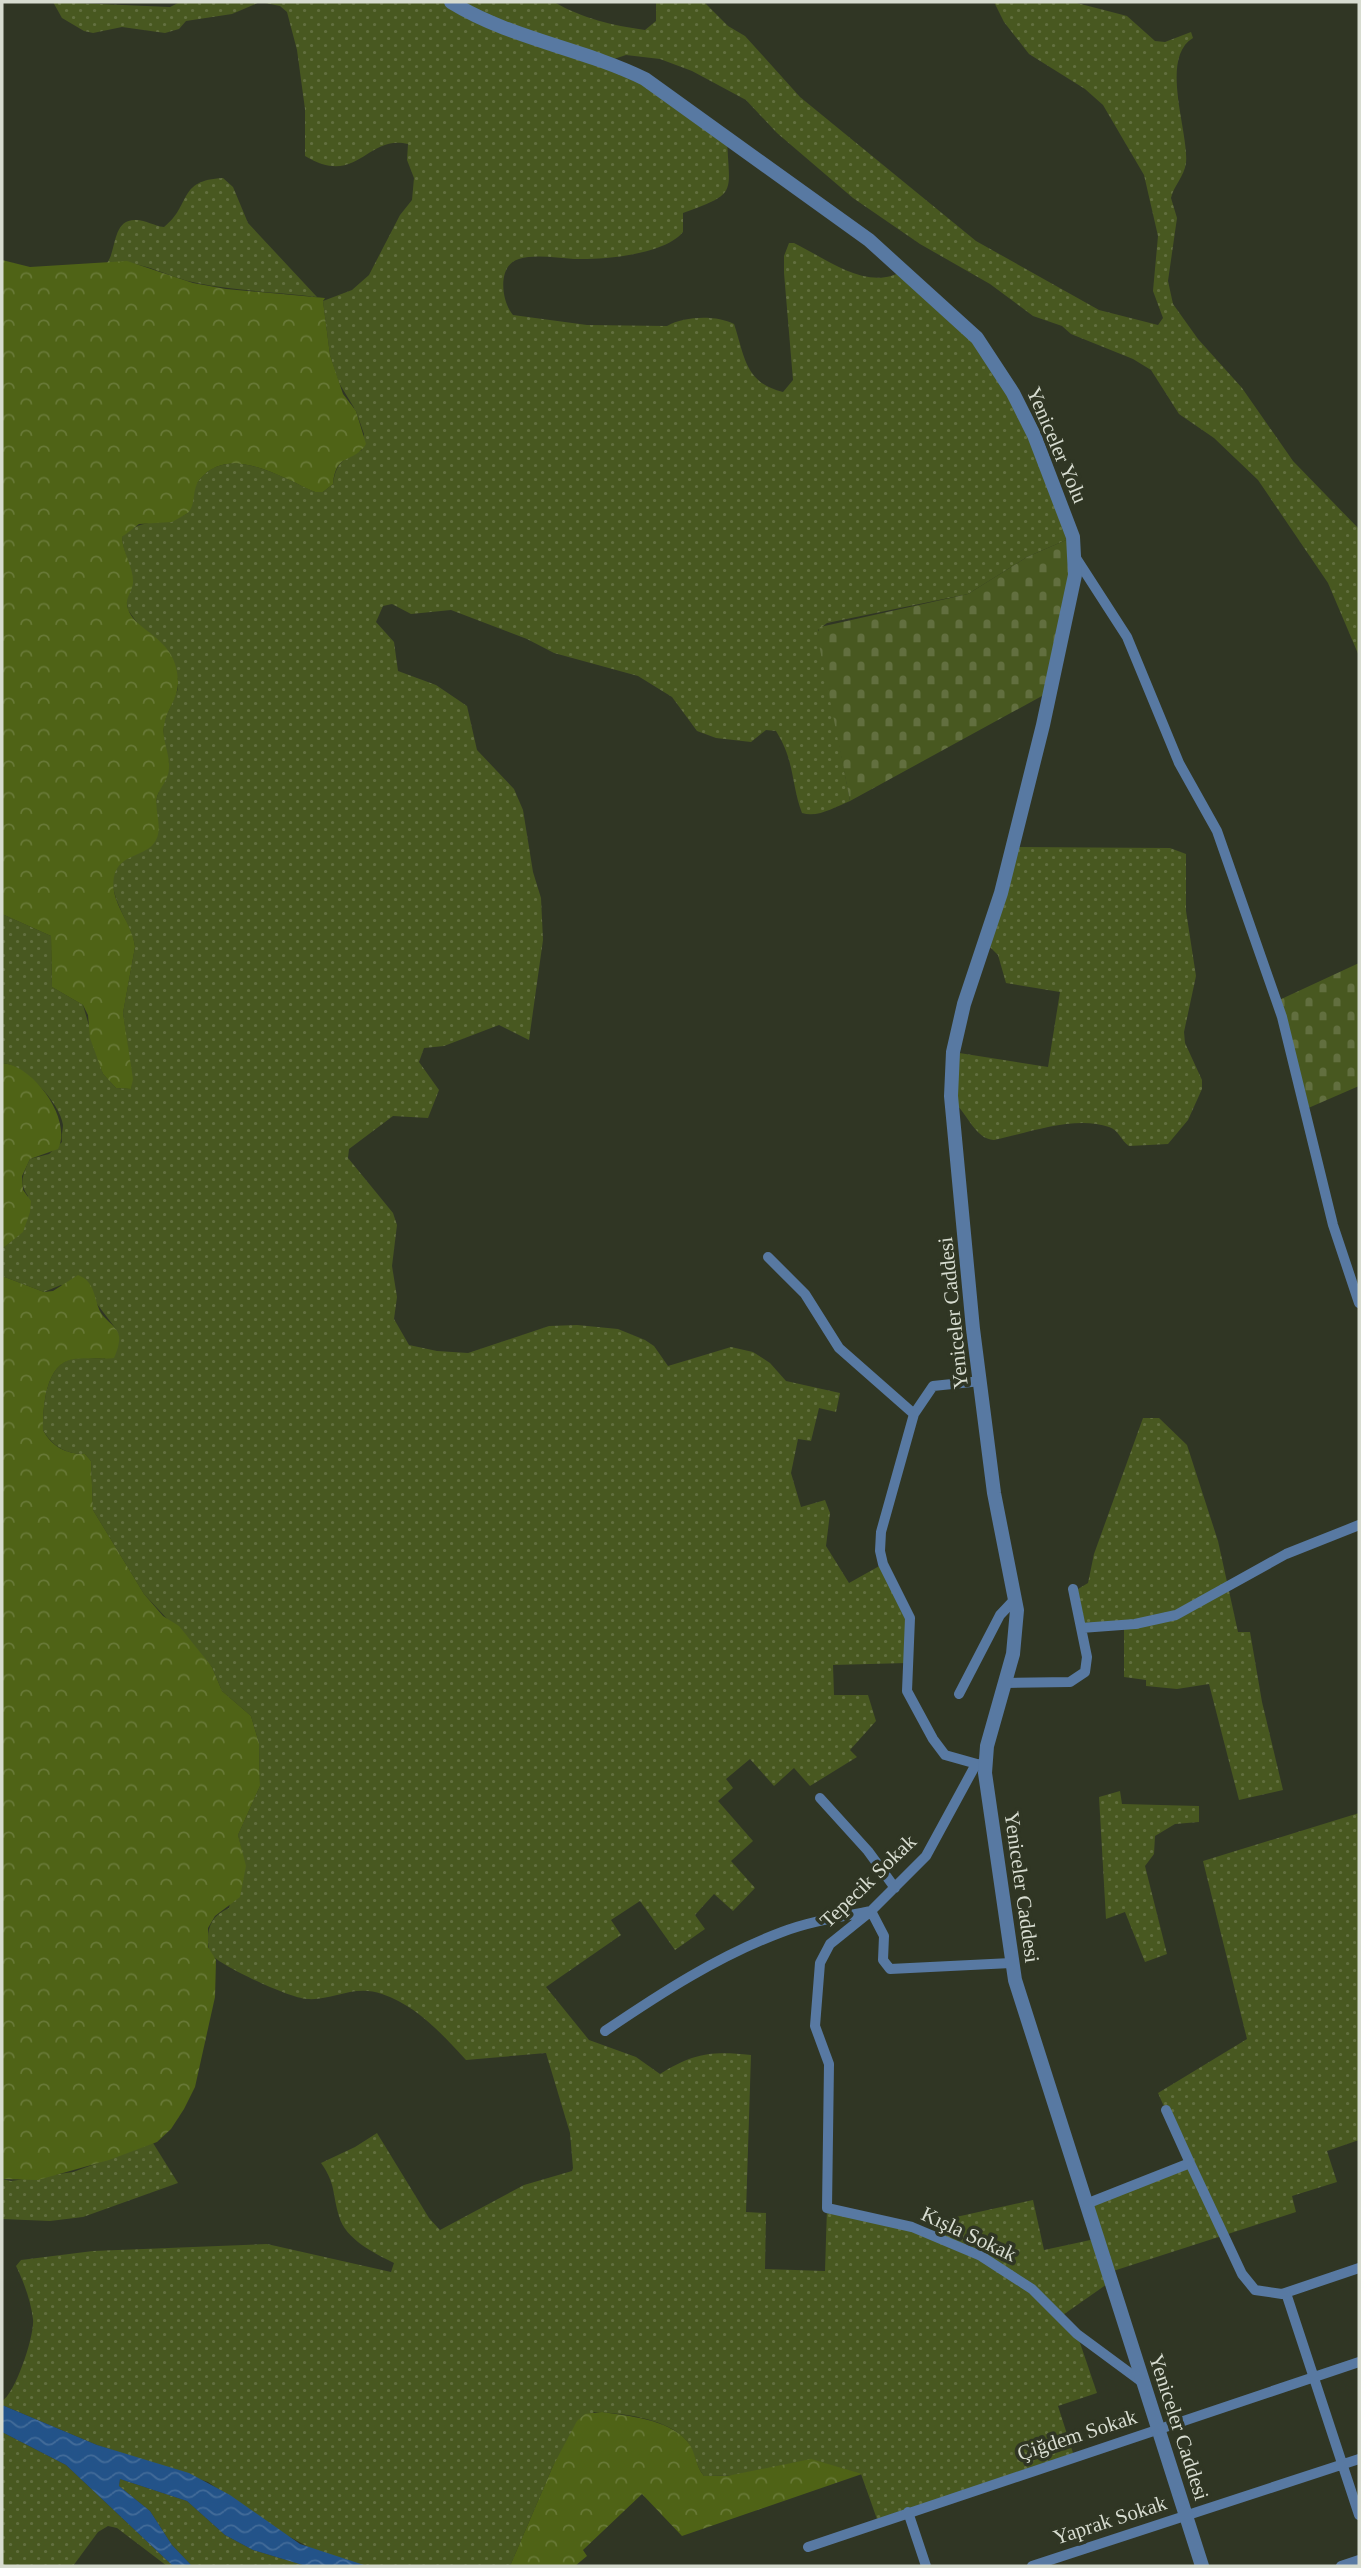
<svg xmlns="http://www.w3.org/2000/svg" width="1361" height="2568" viewBox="0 0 1361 2568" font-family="'Times New Roman',serif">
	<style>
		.grass { fill: url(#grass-dots) }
		.forest { fill: url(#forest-crowns) }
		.cemetery { fill: url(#cemetery-stones) }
		.water { fill: url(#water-waves) }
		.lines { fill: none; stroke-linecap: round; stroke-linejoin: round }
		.minor { stroke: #5879a2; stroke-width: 10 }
		.tertiary { stroke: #5879a2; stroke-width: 14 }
		.labels { text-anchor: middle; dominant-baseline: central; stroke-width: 7; stroke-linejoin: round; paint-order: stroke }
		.street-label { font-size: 21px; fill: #d7dcd0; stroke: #303624 }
	</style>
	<defs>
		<pattern id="grass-dots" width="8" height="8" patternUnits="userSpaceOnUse" patternTransform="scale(1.75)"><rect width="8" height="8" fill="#485820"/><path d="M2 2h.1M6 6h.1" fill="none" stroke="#626f3f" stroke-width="1.8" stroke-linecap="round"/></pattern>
		<pattern id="forest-crowns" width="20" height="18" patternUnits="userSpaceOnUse" patternTransform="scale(1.75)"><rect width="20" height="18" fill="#4f6316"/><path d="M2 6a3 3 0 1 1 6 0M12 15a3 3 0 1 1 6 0" fill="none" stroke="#687937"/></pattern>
		<pattern id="cemetery-stones" width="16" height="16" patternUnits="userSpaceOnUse" patternTransform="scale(1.75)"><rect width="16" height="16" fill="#485820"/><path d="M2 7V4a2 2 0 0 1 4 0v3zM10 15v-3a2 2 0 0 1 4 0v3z" fill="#626f3f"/></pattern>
		<pattern id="water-waves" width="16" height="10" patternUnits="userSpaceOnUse" patternTransform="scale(1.75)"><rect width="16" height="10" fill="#235389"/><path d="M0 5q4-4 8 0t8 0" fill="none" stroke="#426b99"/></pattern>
	</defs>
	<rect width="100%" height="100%" fill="#303624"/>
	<!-- grass -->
	<path class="grass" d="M53,2l117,5 10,-5h374c30,17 57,23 91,28l11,-9v-19h48l24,24 17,10 55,61 176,144 123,69 59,15 5,-7 -10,-27 5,-55 -14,-61 -41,-70 -18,-16 -56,-35 -25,-32 -10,-20h79l54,14 28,25 10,1 26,-10 2,6c-34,20 -4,94 -7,125 -2,14 -12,22 -15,35l6,20 -9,63 5,23 25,35 44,49 51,73 66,68v127l-31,-73 -70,-103 -44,-42 -35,-24 -28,-44 -18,-11 -62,-25 -9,-8 -29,-10 -43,-32 -70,-40 -67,-46 -76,-65 -31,-33 -54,-29 -32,-12 -34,-4 -18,6 119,77c2,56 12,55 -44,75v19c-19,23 -81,28 -109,27 -17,-1 -39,-5 -55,0 -22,6 -18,42 -6,56l74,10 80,1c18,-10 49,-11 67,-2 11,33 11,59 49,68l10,-12 -9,-107v-17l5,-13h5c33,16 75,50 110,27l89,90 80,177 -46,20 -59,37 -141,29 -9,7 32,171c-15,6 -32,17 -48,12 -11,-29 -7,-52 -26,-82l-10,-1 -15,12 -35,-4 -19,-7 -25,-34 -34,-21 -84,-23 -27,-14 -76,-29 -40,4 -19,-10 -9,2 -7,16 18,20 4,29 38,14 31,21 10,44 37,39 9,21 10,62 8,26 2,42 -14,100 -30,-15 -55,21 -20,2 -5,14 20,28 -11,28 -35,-2 -44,33 -1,9 45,55 4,12 -5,41 5,31 -3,22 15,26 28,6 31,2 81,-27 28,-1 41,4 27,11 9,6 14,20 63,-19 22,5 17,11 16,18 54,12 -4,19 -17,-4 -8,33 -13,-2 -7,34 10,34 24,-7 5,13 -4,33 23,37 34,-19 25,47 -1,52 -74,2 1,30h34l8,26 -26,29 7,7 -47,29 -16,-18 -20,18 -24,-27 -24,20 7,9 -15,13 35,40 -22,20 24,27 -22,23 -19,-17 -19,21 10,14 -30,21 -35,-49 -29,19 10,15 -75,52 43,53 47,17 24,17c34,-21 51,-23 91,-19l-5,157 20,1 -1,56 60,2 2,-63 113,30 7,-19 86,-19 11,50 51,-11 -9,-35 103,-41 -31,-70 89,-54 -44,-178 156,-48v327l-32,11 10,31 -45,14 4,16 -189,61 3,9 -50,35 17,17 20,59 -39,13 16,50 -196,66 -17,-48 -157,2c-9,-11 -9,-24 -17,-35 -19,-23 -66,-28 -93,-29l-41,54 -43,100h-143l-47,-13 -49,-26 -63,-45 -111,-37 -95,-40v-4c13,-7 33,-66 31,-82 -2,-17 -9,-37 -17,-53l5,-6 72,-9 174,-7 124,28 3,-9c-20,-10 -49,-24 -55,-47 -7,-23 -3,-32 -18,-53l34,-16 22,-14 52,85 11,12 84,-45 48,-14 1,-3 -3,-35 -24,-80 -80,7c-25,-27 -49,-54 -84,-66 -28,-10 -50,7 -75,5 -18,-1 -84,-32 -97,-45 -5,-20 -2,-37 19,-46l12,-60 -3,-13 22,-49 -1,-43 -8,-27 -29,-25 -10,-24 -68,-73 -51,-84 -2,-49 -6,-7c-19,0 -32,-7 -42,-24 0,-22 2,-65 29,-71 10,-3 23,0 33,0l11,-30 -19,-25 -36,-19 -17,7 -42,-16v-27c26,-22 22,-19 26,-53 -10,-13 -4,-24 2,-37l19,-5 13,-12c-1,-6 1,-12 1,-17 -3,-23 -40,-61 -61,-62v-149l49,22 1,51 31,18 20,69 13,14 15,1 1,-10 -9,-66 12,-66c-2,-25 -37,-60 -15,-85 6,-7 22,-12 30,-15l7,-50 12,-34 -5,-15v-26l14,-33v-10l-50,-69 -2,-12c14,-19 -3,-40 -4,-61 21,-22 39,-9 66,-24 4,-9 4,-23 9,-30 29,-42 85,-5 118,9h8l10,-8c3,-21 10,-25 29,-34l2,-16 -8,-23 -17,-28 -9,-28 -7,-54 29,-11 17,-15 31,-60 12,-15 2,-22 -7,-18 1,-16c-42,-10 -50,44 -103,12v-47l-8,-59 -10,-38 -7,-6 -20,-4 -28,12 -46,7 -7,8 -14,4 -43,-6 -29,6 -9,-2 -22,-13z
		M223,178l10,9 15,36 69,74c-40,-5 -81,-6 -120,-14 -34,-7 -54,-24 -90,-20 10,-13 5,-44 29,-43 10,0 18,6 28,7 28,-22 13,-47 59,-49z
		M1014,847l156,1 16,6v57l10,65 -12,56 1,11 17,37v9l-14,31 -20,24 -39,2c-8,-5 -10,-16 -20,-19 -34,-12 -81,6 -115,13 -19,-1 -26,-26 -42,-40l1,-48 95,15 12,-75 -54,-9 -8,-28 -12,-12z
		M1143,1418h16l28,27 31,96 20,91h12l12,70 21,88 -44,10 -30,-116 -32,5 -31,-3v-6l-22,-3v-52l-43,3 -8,-36 15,-9 6,-29z
		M1120,1791l2,13 77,2v16l-24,2 -20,12 -1,18 -9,12 22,88 -22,8 -20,-50 -19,7 -7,-122z
		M153,2143l25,40 -95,34 -33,4 -48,-2v-40l9,2 62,-9z
		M2,2432l64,33 107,101h-6l-50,-38 -9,-2 -10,6 -25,34h-71z
		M120,2479l67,22 38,34 28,15 53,16h-114l-20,-21 -22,-34 -31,-25z"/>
	<!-- forest -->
	<path class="forest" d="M2,260l28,7 97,-6 66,22 33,6 99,9 -2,3 7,54 13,39 13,17 10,33c-12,20 -30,7 -33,40l-10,8h-8c-31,-13 -85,-49 -115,-13 -9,11 -3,23 -12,34l-16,9 -33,2 -17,13c1,17 12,31 11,46 -1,10 -9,15 -5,26 8,24 49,28 50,72 1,17 -12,29 -14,45 -2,15 6,28 5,42 0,11 -9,19 -12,29 -3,14 6,29 -1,43 -9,18 -37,12 -42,37 -5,25 19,46 21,70l-12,66 10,66 -2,10 -15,-1 -13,-14 -13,-36 -2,-23 -5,-10 -31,-18 -1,-51 -49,-22z
		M2,1063c31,2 71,56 56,86l-28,10 -8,17 1,14 8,11 -1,11 -7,20 -21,17z
		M78,1275c18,7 15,23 23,38 5,8 16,13 18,23 1,6 -2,16 -5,22 -13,2 -27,-1 -40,1 -29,4 -31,48 -31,71 9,17 23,24 42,24l6,7 2,49 51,84 19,22 16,10 33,41 10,24 29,25 8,27 1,43 -22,49 8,31 -6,31 -25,19 -7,12v19l8,13 -1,37 -20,90 -11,22 -13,20 -14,13 -48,18 -71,20 -36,-1v-903l42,16 9,-1z
		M602,2412c26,4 66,7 85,29 9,10 8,25 17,35h23l84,-17 51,15 -180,62 -40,-42 -59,56 4,6 -12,10h-65l43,-100 24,-45 8,-7z"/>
	<!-- cemetery -->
	<path class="cemetery" d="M1073,537l3,21 -25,133 -201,110 -33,-167 3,-7 148,-33 59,-37z
		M1359,963v123l-53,23 -29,-108z"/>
	<!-- water -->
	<path class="water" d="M2,2405l95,40 92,28 41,22 70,49 67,22h-61l-53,-16 -28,-15 -38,-34 -67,-22 -1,7 31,25 22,34 20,21h-19l-107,-101 -64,-33z"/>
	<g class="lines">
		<!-- minor -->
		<path class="minor" d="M1076,558l51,79 52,126 38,68 65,186 51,208 26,78
			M768,1257l37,37 34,54 75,66 19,-28 48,-5
			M914,1414l-33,118 -1,19 3,13 27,54 -3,73 26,48 12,16 32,9
			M1081,1628l54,-4 41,-9 110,-61 73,-29
			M1006,1683l64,-1 15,-10 2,-15 -14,-68
			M959,1694l41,-79 16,-17
			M985,1762l-10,4 -49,90 -55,55 -41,33 -10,19 -5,63 14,38 -2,144 85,19 69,29 51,33 45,45 65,48
			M820,1798l48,53 27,37
			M605,2031c56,-38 113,-75 177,-99 28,-11 59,-15 89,-21l13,25 -1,24 7,9 121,-6
			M1166,2110l24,53
			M1086,2204l104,-41 52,111 13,16 27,4 77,-26
			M1286,2293l73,222
			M908,2512l18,54
			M808,2547l551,-185
			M1032,2566l327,-107
			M1341,2566l18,-6"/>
		<!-- tertiary -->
		<path class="tertiary" d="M451,2c60,37 131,46 194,77l224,161 108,98 36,55 21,42 39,102 2,38 -32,150 -42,168 -37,111 -11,48 -2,44 22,233 21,164 23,117 -4,44 -26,92 -2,27 30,207 187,586"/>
	</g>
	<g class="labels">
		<!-- street labels -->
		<g class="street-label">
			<text transform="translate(1057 445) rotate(67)">Yeniceler Yolu</text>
			<text transform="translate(953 1313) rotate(-96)">Yeniceler Caddesi</text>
			<text transform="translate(868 1881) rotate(-44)">Tepecik Sokak</text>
			<text transform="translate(1022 1887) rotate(82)">Yeniceler Caddesi</text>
			<text transform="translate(969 2234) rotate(25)">Kışla Sokak</text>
			<text transform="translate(1179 2427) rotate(72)">Yeniceler Caddesi</text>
			<text transform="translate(1077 2435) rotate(-18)">Çiğdem Sokak</text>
			<text transform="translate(1110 2520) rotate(-18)">Yaprak Sokak</text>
		</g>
	</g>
	<!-- border -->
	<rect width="1361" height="2568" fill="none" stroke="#d7dcd0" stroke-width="7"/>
</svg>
